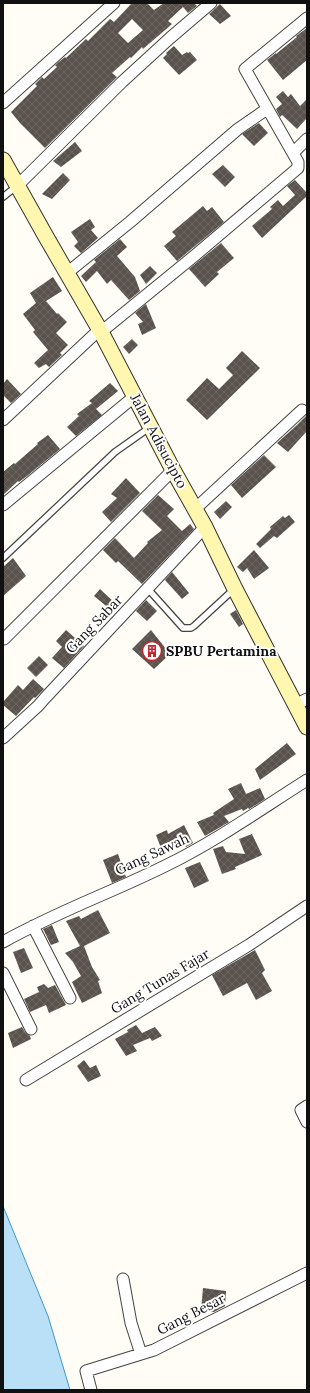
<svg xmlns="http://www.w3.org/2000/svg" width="310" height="1393" font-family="Lora,serif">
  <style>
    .water { fill: #b9e0f7; stroke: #3f96cf }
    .building { fill: url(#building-cross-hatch); fill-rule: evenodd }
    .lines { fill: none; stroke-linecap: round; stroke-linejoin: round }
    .service-casing { stroke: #444; stroke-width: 8 }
    .minor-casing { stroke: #444; stroke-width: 13 }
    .secondary-casing { stroke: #333; stroke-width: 17 }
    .service { stroke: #fff; stroke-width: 5.5 }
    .minor { stroke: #fff; stroke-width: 11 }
    .secondary { stroke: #fff6b0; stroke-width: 15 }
    .labels { text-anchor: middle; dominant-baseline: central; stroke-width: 4; stroke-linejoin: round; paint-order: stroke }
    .street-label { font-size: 14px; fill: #111; stroke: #fff }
    .poi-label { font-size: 14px; font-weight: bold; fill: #111; stroke: #fff; text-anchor: start }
  </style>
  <defs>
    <pattern id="building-cross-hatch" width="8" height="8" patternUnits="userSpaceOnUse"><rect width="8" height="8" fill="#5a524d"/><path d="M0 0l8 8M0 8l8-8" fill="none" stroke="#6d6662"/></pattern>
  </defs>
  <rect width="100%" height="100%" fill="#fffdf5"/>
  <path class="water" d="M3,1206L48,1316L70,1390H3Z"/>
  <path class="building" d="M132,3H147L154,10L164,3H194L197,6L188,13L183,7L168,21L172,24L143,49L142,47L131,58L130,57L112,73L117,77L45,148L20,123L11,112L37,86L35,84L42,77L44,79L57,67L55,65L65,57L66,58L86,39L88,41L110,19L114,22ZM132,19L143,30L128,43L118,33Z
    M220,4L231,16L220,24L209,14Z
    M307,28V60L283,80L267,60L276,53V54L297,37L296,36Z
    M174,46L182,55L187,52L188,53L190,52L197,60L179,75L163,58L167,54L166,53Z
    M283,91L288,97L291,94L300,106L307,99V118L297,129L282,115L280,117L276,109L282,104L276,97Z
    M259,123L268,133L254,146L242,134Z
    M75,142L82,151L61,167L53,161Z
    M223,165L235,177L225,187L212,174Z
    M63,173L70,180L52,199L42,194Z
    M295,180L307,193V196L262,238L252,226L272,209L270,207L278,200L283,206L295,195L287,186Z
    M203,206L207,211L212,207L224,222L177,261L164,246L176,236L172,232Z
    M90,219L95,227L91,230L98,238L81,253L74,246L78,242L71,232Z
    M120,239L127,247L117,256L135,277L140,291L129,300L111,280L107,284L97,271L86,282L81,276L96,262L94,260Z
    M221,243L234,258L217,272L219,274L205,287L189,269Z
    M150,266L157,273L146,284L140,275Z
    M53,277L62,291L46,301L57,314L58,313L67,322L56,333L68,345L60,353L62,355L49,367L46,364L39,368L34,363L48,350L33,332L35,330L23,314L36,303L30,293Z
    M146,304L156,328L142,335L138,324L143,322L135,313Z
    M132,339L138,345L129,354L123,347Z
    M242,351L260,368L207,420L186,400L207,378L219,389L233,375L226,368Z
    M7,379L21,394L11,403L3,395V384Z
    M110,383L118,391L96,409L102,415L76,436L67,427L79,416L77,414L92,403L89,401Z
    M307,415V431L288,452L277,443L297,425Z
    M48,435L60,449L27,476L19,482L18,481L3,495V472L14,463L15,464L38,444L37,443Z
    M264,455L276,467L242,498L231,485Z
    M126,478L140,493L111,522L102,512L117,498L111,494Z
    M158,495L174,509L167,516L182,531L190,524L194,529L142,584L118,561L116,563L103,550L115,538L134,558L148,543L147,542L162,530L142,511Z
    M226,501L232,507L220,519L214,512Z
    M289,515L295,522L277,538L274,536L260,548L256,544L271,529L270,527L283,516L285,518Z
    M254,550L269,568L254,579L247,568L243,572L237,567Z
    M13,558L26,576L3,596V567Z
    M172,572L189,593L182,599L165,580Z
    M100,589L116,604L111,610L94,596Z
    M146,600L157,611L147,621L136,611Z
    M236,610L243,624L239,627L230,614Z
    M66,630L84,646L64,668L52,658L62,647L56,641Z
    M151,630L170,654L154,669L132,649Z
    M39,656L48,665L36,677L27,668Z
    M33,679L44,689L35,698L34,697L16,716L3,705V702L18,685L23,690Z
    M287,743L296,754L260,780L255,769Z
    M241,783L246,794L260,788L265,799L249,809L248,808L243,811L242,809L224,816L229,822L205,836L197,822L214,815L213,813L234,799L228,789Z
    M184,825L193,843L186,847L181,839L161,848L156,835L167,830L168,834Z
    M252,834L262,855L235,867L236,869L222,874L213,849L223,846L226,852L245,854L239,839Z
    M118,854L126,877L112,883L103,860Z
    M200,862L209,881L194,888L185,868Z
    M98,910L110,933L84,946L92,967L100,980L98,981L102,993L82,1003L72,982L81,976L73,962L65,953L80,946L66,921L79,916L81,919Z
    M52,925L59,942L51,945L43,929Z
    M24,948L33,968L21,973L13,952Z
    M255,950L265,970L262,973L272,991L256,1000L247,983L223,996L212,975Z
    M44,984L48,988L55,985L66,1005L49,1013L46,1005L30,1012L24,999L39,992L37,987Z
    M136,1025L142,1033L155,1027L162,1036L152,1041L150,1038L133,1045L137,1051L126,1056L115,1039L128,1032L127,1030Z
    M22,1027L25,1032L30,1036L31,1039L13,1048L8,1033Z
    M84,1060L90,1068L96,1065L101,1076L88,1082L77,1066Z
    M203,1288L226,1291L225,1306L214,1312L201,1311Z"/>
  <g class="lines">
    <defs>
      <path id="service" d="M3,197L17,186
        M3,558L115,452L149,428
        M148,589L183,628H191L194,626L233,590"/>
      <path id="minor" d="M3,103L114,3
        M293,153L307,139
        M17,186L122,82L170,38L211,3
        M67,273L130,222L238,129L267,109
        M101,332L193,257L298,168V162L245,69L307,18
        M3,420L99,330
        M3,505L135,396
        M195,509L302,410
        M4,639L173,470
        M297,704L307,699
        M3,738L38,706L45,698L205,527
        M33,926L70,998
        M3,942C56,912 113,892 167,865C216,841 261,809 307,780
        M3,973L31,1029
        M26,1080L249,945L307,906
        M307,1106L301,1110L307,1122
        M123,1279L131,1323L141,1354
        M91,1390L86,1371L154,1350L307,1273"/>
      <path id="secondary" d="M3,160L45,235L101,332L173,470L205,527L235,589L307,727"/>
    </defs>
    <use href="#service" class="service-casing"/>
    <use href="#minor" class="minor-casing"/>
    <use href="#secondary" class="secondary-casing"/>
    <use href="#service" class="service"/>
    <use href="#minor" class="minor"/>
    <use href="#secondary" class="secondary"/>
  </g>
  <defs>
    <symbol id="building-ring" viewBox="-11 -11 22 22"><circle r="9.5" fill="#fff" stroke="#c4262e" stroke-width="1.5"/><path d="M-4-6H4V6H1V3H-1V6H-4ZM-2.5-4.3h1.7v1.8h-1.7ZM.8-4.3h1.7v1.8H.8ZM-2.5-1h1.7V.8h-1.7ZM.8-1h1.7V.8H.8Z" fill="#c4262e"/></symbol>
  </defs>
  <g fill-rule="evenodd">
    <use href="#building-ring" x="141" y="640" width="22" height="22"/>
  </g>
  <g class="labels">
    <g class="street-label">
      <text transform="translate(159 441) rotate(62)">Jalan Adisucipto</text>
      <text transform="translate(94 624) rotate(-46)">Gang Sabar</text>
      <text transform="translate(152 854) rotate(-25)">Gang Sawah</text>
      <text transform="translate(160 981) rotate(-31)">Gang Tunas Fajar</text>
      <text transform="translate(191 1314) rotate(-27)">Gang Besar</text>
    </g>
    <g class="poi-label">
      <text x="166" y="651">SPBU Pertamina</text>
    </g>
  </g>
  <rect width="310" height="1393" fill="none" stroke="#111111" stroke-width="8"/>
</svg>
